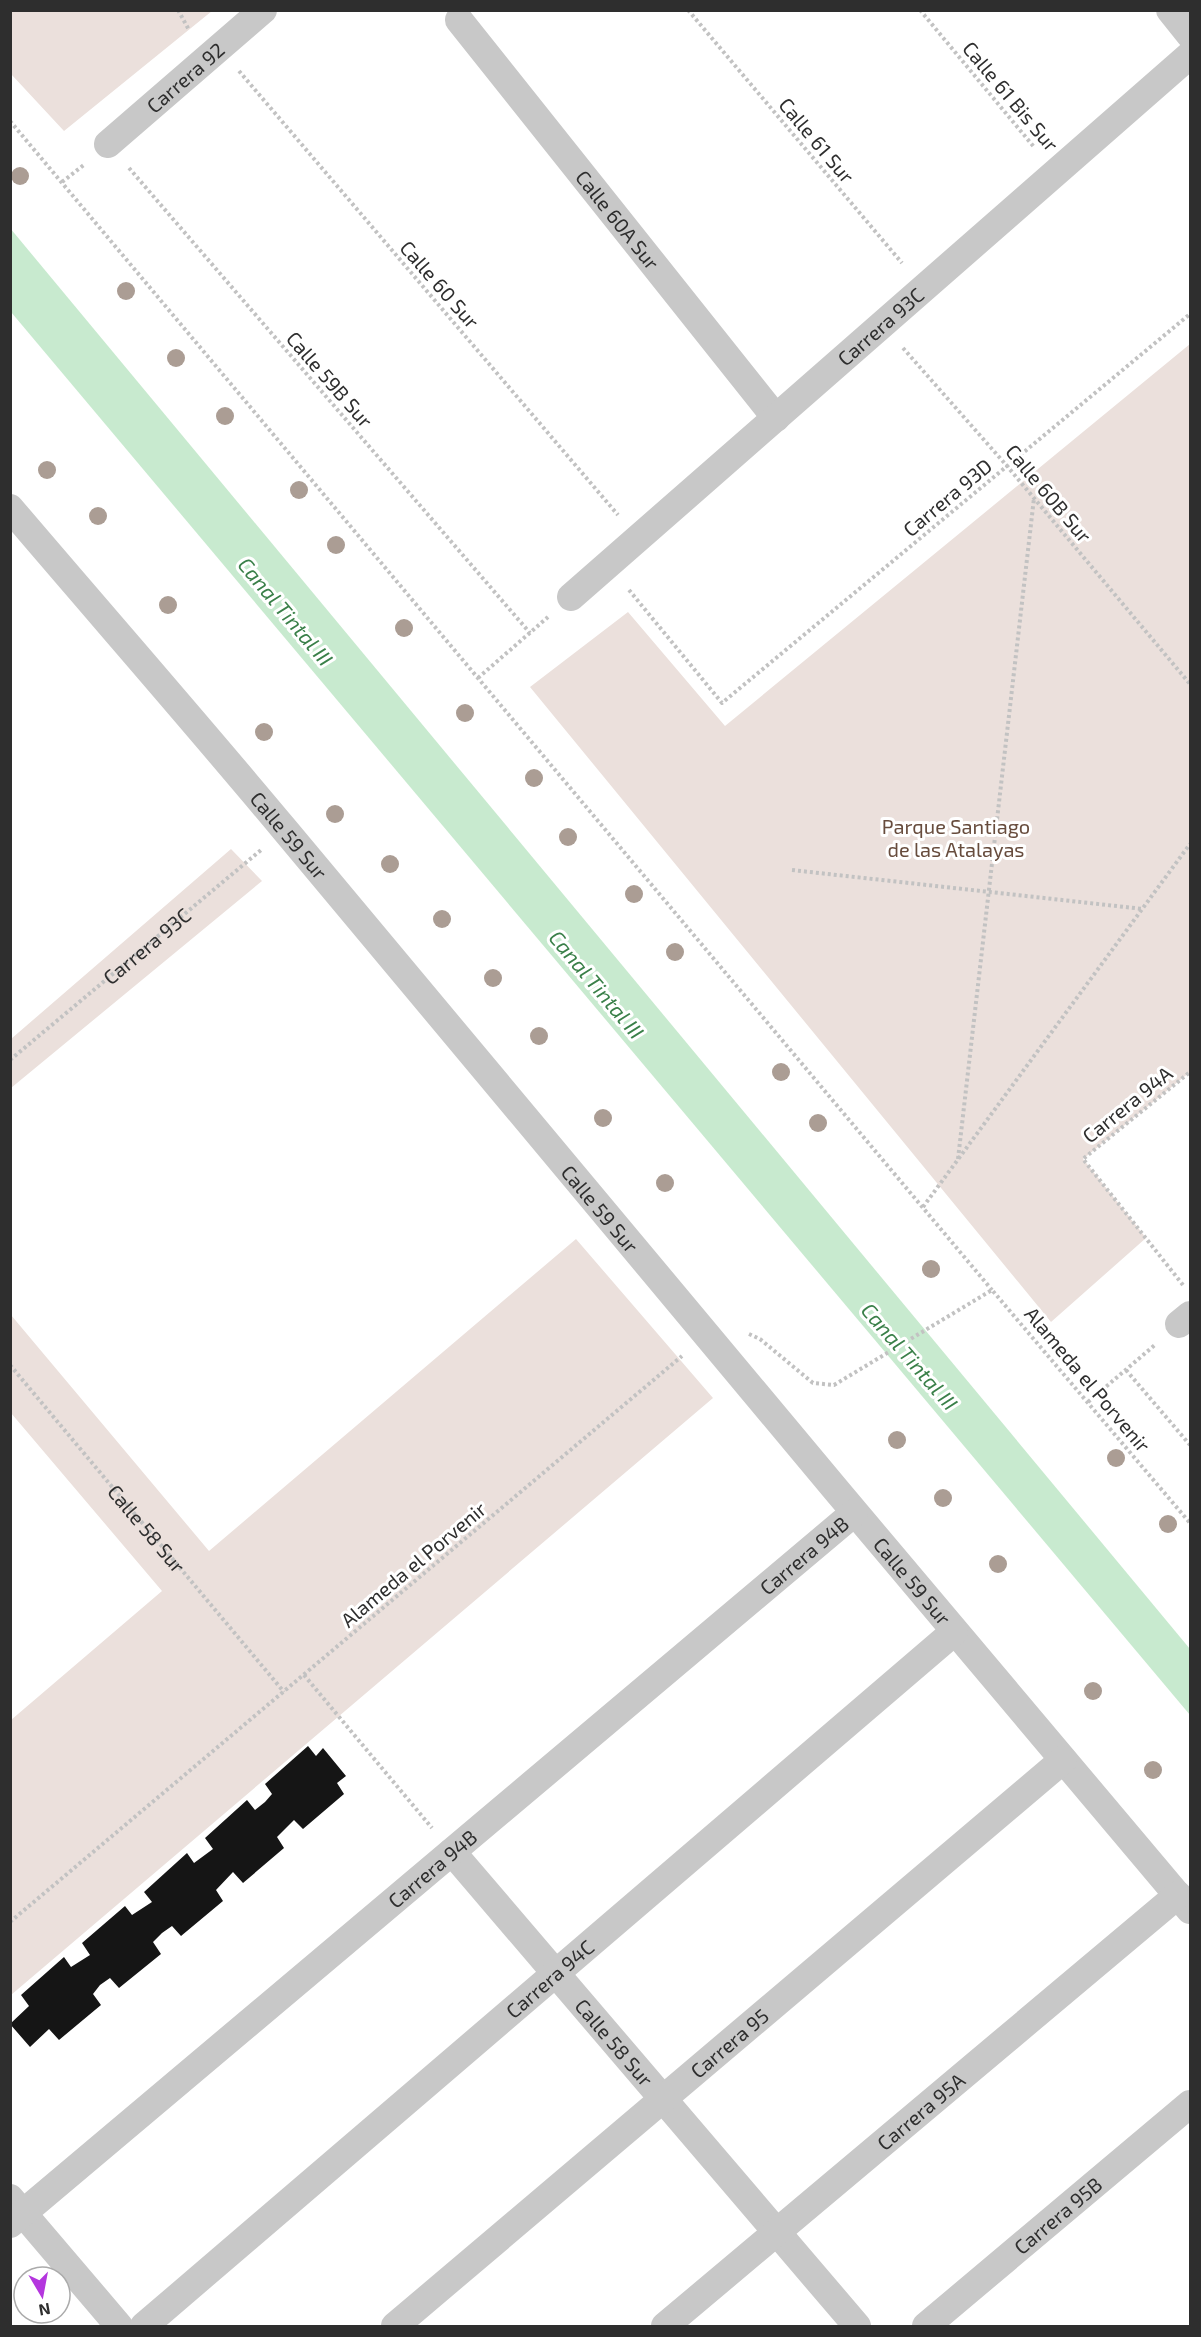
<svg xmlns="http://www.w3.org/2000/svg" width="1201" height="2337" font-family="'Exo 2',sans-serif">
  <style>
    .green { fill: #ebe0dc }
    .water { fill: #c8eacf }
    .building { fill: #151515 }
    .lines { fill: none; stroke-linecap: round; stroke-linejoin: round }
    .path { stroke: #c2c2c2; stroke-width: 4; stroke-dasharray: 3 3; stroke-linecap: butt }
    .minor { stroke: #c8c8c8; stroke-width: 28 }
    .tree { fill: #ab9d94 }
    .labels { text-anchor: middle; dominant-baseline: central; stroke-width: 6; stroke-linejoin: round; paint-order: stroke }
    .street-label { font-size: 20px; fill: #2e2e2e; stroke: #fff }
    .park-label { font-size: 20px; fill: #674c3d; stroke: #fff }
    .water-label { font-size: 21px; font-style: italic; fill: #3a8049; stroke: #fff }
  </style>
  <rect width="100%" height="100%" fill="#fff"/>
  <path class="green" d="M11,10H212V11L64,131L11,74Z
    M1190,344V1072L1083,1159L1146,1238L1051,1322L530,687L628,612L725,726Z
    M231,849L262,881L11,1088V1039Z
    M576,1239L713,1398L11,1995V1720L162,1591L11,1413V1315L209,1551Z"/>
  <path class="water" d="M10,228L1190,1649V1715L11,312Z"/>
  <path class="building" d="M308,1746L316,1756L323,1748L346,1776L337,1783L344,1794L303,1829L294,1820L277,1837L284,1848L243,1883L233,1872L216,1890L223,1901L181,1936L172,1926L162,1933L153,1942L161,1954L119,1988L110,1978L100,1985L93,1994L101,2005L59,2040L49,2029L30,2047L10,2024L29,2006L21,1995L64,1957L71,1967L90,1955L82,1943L125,1906L132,1915L152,1902L144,1892L187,1853L194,1863L213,1849L205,1838L247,1800L255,1810L265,1802L272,1794L265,1784Z"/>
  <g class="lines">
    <g class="path">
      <path d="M178,10L189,30"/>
      <path d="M688,10L902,263"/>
      <path d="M920,10L1034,147"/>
      <path d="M239,71L618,515"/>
      <path d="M10,121L992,1290"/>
      <path d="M129,168L530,633"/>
      <path d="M62,182L85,164"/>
      <path d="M903,348L1007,466L1190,684"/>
      <path d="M629,590L722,703L1190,314"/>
      <path d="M478,678L548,617"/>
      <path d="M792,870L1143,909"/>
      <path id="s1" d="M10,1060L261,850"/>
      <path d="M958,1159L1034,498"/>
      <path d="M923,1207L1190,844"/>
      <path d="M1183,1285L1083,1159L1190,1072"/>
      <path d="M749,1334L760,1339L813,1383L834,1385L992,1290L1190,1523"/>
      <path id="s2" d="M10,1365L284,1692"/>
      <path d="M1126,1370L1190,1445"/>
      <path d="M1088,1402L1156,1344"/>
      <path d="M304,1675L432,1828"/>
      <path d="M10,1922L682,1356"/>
    </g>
    <g class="minor">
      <path d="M1170,10L1190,35"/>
      <path id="s3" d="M459,20L776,418"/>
      <path id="s4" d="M108,144L263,10"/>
      <path id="s5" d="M10,508C102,616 195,722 285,830C585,1192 887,1551 1190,1910"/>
      <path id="s6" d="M571,597L1190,55"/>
      <path d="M1179,1324L1190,1315"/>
      <path id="s7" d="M452,1852L857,2326"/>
      <path d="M10,2198L119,2326"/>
      <path id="s8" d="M10,2224L854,1513"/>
      <path id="s9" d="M144,2326L954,1632"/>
      <path id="s10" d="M395,2326L1063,1760"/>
      <path id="s11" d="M665,2326L1178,1895"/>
      <path id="s12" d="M926,2326L1190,2104"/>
    </g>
  </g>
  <g class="tree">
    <circle cx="20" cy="176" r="9"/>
    <circle cx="126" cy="291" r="9"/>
    <circle cx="176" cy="358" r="9"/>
    <circle cx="225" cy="416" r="9"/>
    <circle cx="47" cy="470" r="9"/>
    <circle cx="299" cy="490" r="9"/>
    <circle cx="98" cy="516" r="9"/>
    <circle cx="336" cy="545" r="9"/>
    <circle cx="168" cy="605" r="9"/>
    <circle cx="404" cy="628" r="9"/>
    <circle cx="465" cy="713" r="9"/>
    <circle cx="264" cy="732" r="9"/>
    <circle cx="534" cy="778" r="9"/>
    <circle cx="335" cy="814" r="9"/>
    <circle cx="568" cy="837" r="9"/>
    <circle cx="390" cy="864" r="9"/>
    <circle cx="634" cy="894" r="9"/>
    <circle cx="442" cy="919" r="9"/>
    <circle cx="675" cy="952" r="9"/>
    <circle cx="493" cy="978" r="9"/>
    <circle cx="539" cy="1036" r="9"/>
    <circle cx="781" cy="1072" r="9"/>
    <circle cx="603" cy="1118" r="9"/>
    <circle cx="818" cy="1123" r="9"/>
    <circle cx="665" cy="1183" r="9"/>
    <circle cx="931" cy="1269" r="9"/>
    <circle cx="897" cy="1440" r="9"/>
    <circle cx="1116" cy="1458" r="9"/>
    <circle cx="943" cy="1498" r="9"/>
    <circle cx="1168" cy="1524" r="9"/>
    <circle cx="998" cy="1564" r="9"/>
    <circle cx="1093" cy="1691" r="9"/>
    <circle cx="1153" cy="1770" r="9"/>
  </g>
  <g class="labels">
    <g class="street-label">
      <text stroke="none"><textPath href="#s4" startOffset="102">Carrera 92</textPath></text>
      <text transform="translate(1011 96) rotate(50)">Calle 61 Bis Sur</text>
      <text transform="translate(817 140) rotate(50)">Calle 61 Sur</text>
      <text stroke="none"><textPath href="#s3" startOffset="255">Calle 60A Sur</textPath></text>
      <text transform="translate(440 284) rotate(49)">Calle 60 Sur</text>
      <text stroke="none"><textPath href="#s6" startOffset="411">Carrera 93C</textPath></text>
      <text transform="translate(330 379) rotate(49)">Calle 59B Sur</text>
      <text transform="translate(1049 493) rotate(50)">Calle 60B Sur</text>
      <text transform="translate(947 497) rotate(-40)">Carrera 93D</text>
      <text stroke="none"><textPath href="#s5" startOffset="430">Calle 59 Sur</textPath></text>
      <text stroke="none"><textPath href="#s1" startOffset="178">Carrera 93C</textPath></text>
      <text transform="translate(1127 1104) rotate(-39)">Carrera 94A</text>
      <text stroke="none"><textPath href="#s5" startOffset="916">Calle 59 Sur</textPath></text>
      <text transform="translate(1088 1379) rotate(50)">Alameda el Porvenir</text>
      <text stroke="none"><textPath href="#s2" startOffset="213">Calle 58 Sur</textPath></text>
      <text stroke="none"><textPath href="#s8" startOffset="1038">Carrera 94B</textPath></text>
      <text transform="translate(413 1564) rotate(-40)">Alameda el Porvenir</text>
      <text stroke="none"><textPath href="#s5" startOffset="1402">Calle 59 Sur</textPath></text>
      <text stroke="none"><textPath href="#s8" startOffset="552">Carrera 94B</textPath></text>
      <text stroke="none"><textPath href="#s9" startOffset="534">Carrera 94C</textPath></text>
      <text stroke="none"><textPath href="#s7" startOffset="250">Calle 58 Sur</textPath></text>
      <text stroke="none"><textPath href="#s10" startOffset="438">Carrera 95</textPath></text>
      <text stroke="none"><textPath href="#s11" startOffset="334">Carrera 95A</textPath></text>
      <text stroke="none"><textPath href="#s12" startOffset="172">Carrera 95B</textPath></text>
    </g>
    <g class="park-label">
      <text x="956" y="826">Parque Santiago<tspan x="956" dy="23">de las Atalayas</tspan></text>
    </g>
    <g class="water-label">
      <text transform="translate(286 611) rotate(50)">Canal Tintal III</text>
      <text transform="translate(597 984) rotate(50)">Canal Tintal III</text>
      <text transform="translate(910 1356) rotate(49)">Canal Tintal III</text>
    </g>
  </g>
  <rect width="1201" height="2337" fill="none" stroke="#2e2e2e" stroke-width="24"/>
  <g transform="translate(42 2295) rotate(170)"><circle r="28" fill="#ffffff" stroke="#ababab" stroke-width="1.5"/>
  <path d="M0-4.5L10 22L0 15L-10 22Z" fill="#b436de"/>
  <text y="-9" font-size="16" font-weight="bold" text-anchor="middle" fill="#2e2e2e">N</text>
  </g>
</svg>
